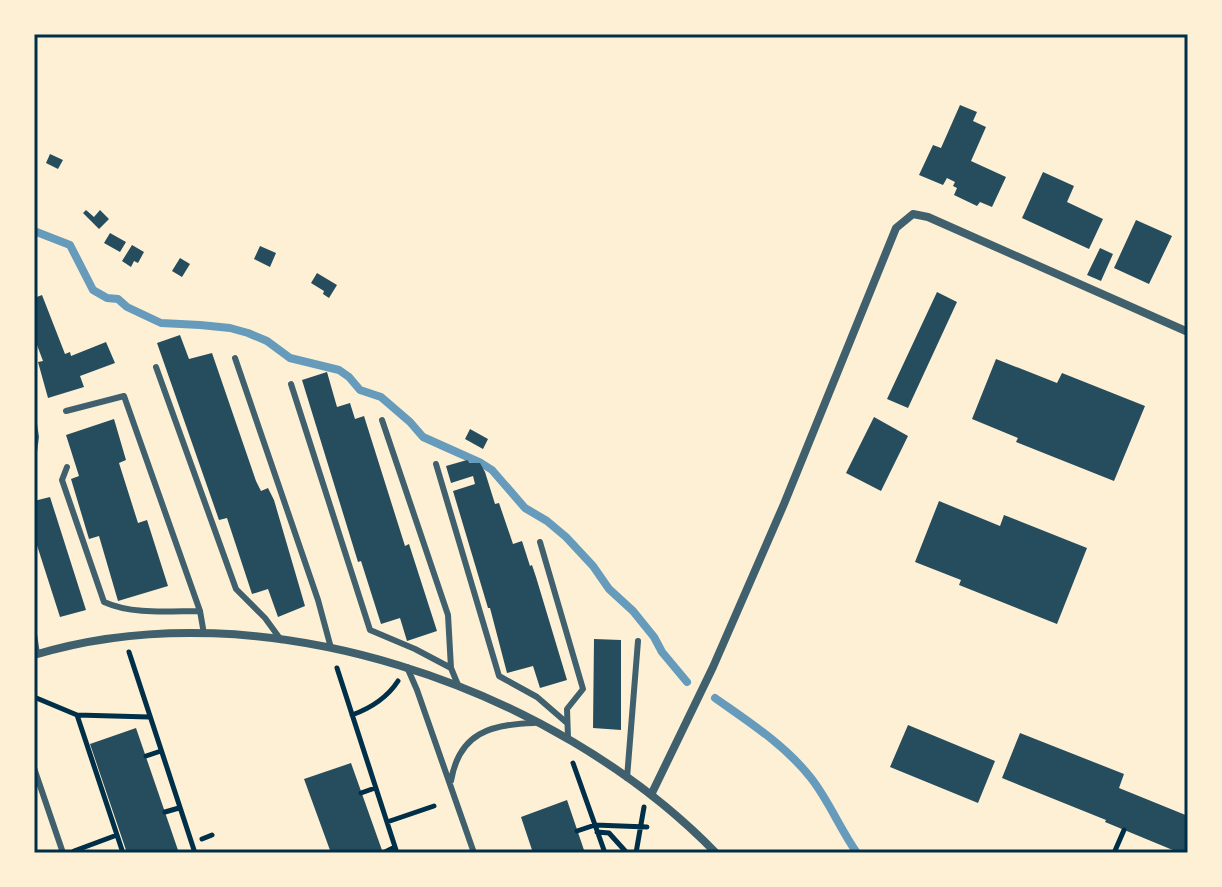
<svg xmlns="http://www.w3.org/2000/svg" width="1222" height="887" font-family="Arial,sans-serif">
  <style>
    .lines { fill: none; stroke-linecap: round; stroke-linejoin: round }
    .stream { stroke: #669bbc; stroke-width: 8 }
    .building { fill: #264d5e }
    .path { stroke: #003049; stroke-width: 5 }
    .service { stroke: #3f606c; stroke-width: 6 }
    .minor { stroke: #3f606c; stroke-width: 8 }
    .neatline { fill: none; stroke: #003049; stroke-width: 3 }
  </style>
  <rect width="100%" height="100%" fill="#fdf0d5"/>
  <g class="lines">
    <path class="stream" d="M34,231L70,245L93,290L107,298L118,299L127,307L161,323L200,325L230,328L248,333L267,341L290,358L339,370L349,377L360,390L381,397L410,422L423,437L481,463L492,470L525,508L547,521L566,537L593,566L609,589L633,611L654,637L662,652L687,682
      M715,698C749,722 785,745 811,778C829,801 840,829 857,853"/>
  </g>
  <path class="building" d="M960,105L977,112L973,121L986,127L971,161L1006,177L992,207L980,202L977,206L954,195L957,188L953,186L955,182L947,178L943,185L919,175L933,145L941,148Z
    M50,154L63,160L58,169L46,163Z
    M1043,172L1074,186L1067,202L1103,219L1089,249L1022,218Z
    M86,210L94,217L100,210L109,219L99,229L83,213Z
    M1136,220L1172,236L1149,284L1114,268Z
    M110,233L126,242L120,252L104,243Z
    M132,245L144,252L138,263L134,261L131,267L122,261Z
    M260,246L276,253L270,267L254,259Z
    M1100,248L1113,254L1101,281L1087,275Z
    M180,258L190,264L182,277L172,271Z
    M317,273L337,285L329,298L323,294L324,291L311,283Z
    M937,292L957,302L908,408L887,399Z
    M42,295L65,354L70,352L71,356L106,342L115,363L80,376L84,387L48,398L38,362L43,361L34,337V298Z
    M180,335L189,359L212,353L256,481L261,491L268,488L274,500L305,606L278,617L268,589L252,594L227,518L219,520L157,343Z
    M996,359L1057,383L1062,373L1145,406L1114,481L1016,442L1018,438L972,419Z
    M327,372L337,407L350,403L355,419L364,416L405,546L409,544L437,631L407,641L400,618L381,624L361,561L358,562L302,380Z
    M874,417L908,436L881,491L846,473Z
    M114,419L126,460L119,463L138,523L147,520L168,586L118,601L99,536L89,539L71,479L79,476L66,435Z
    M470,429L488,439L483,449L465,439Z
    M467,460L470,463H480L485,472L495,504L499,503L513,544L522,541L530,566L532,565L536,577L567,680L540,688L533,666L507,673L490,608H488L453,491L475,484L473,476L451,483L446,466Z
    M50,497L86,610L60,617L34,536V501Z
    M939,501L1000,526L1004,515L1087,548L1057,624L959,585L961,580L915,562Z
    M594,639L621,640V730L593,728Z
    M908,725L995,761L978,803L890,767Z
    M136,728L179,853H127L90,744Z
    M1020,733L1124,774L1119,788L1188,816V853H1180L1105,822L1106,820L1002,778Z
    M351,763L383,853H331L304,779Z
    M567,800L585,853H533L521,817Z"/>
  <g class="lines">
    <path class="path" d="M129,652L195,853
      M337,668L397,853
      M34,697L77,715L149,717
      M77,715L123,853
      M352,715C371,708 387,698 398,681
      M146,756L161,751
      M573,763L605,853
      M361,793L375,788
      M165,812L179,808
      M387,822L434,806
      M577,831L595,825L647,827
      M597,832L609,833L627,853
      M202,839L212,835
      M74,851L117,835
      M383,853L395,847
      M636,853L644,807
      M1114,853L1124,830"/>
    <path class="service" d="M235,358L318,600L331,648
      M156,367L236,589L265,618L281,640
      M291,384L370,630L415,649L451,668
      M66,411L124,396L200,611L204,634
      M382,420L448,615L451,668L458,685
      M34,424L36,437L34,452
      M436,464L499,676L537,697L567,723
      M67,467L62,480L104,602C133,615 169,611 200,611
      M540,542L583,689L567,709L568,738
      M34,634L37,654
      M407,667L417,690L474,853
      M34,768L63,853
      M627,778L638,641
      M451,781C459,733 491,724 534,723"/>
    <path class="minor" d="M34,655C261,586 554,686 716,853
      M651,795L713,667L784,504L896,228L913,214L928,217L1188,332"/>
  </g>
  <rect width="1222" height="887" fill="none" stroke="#fdf0d5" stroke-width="72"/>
  <rect x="36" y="36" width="1150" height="815" class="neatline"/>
</svg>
